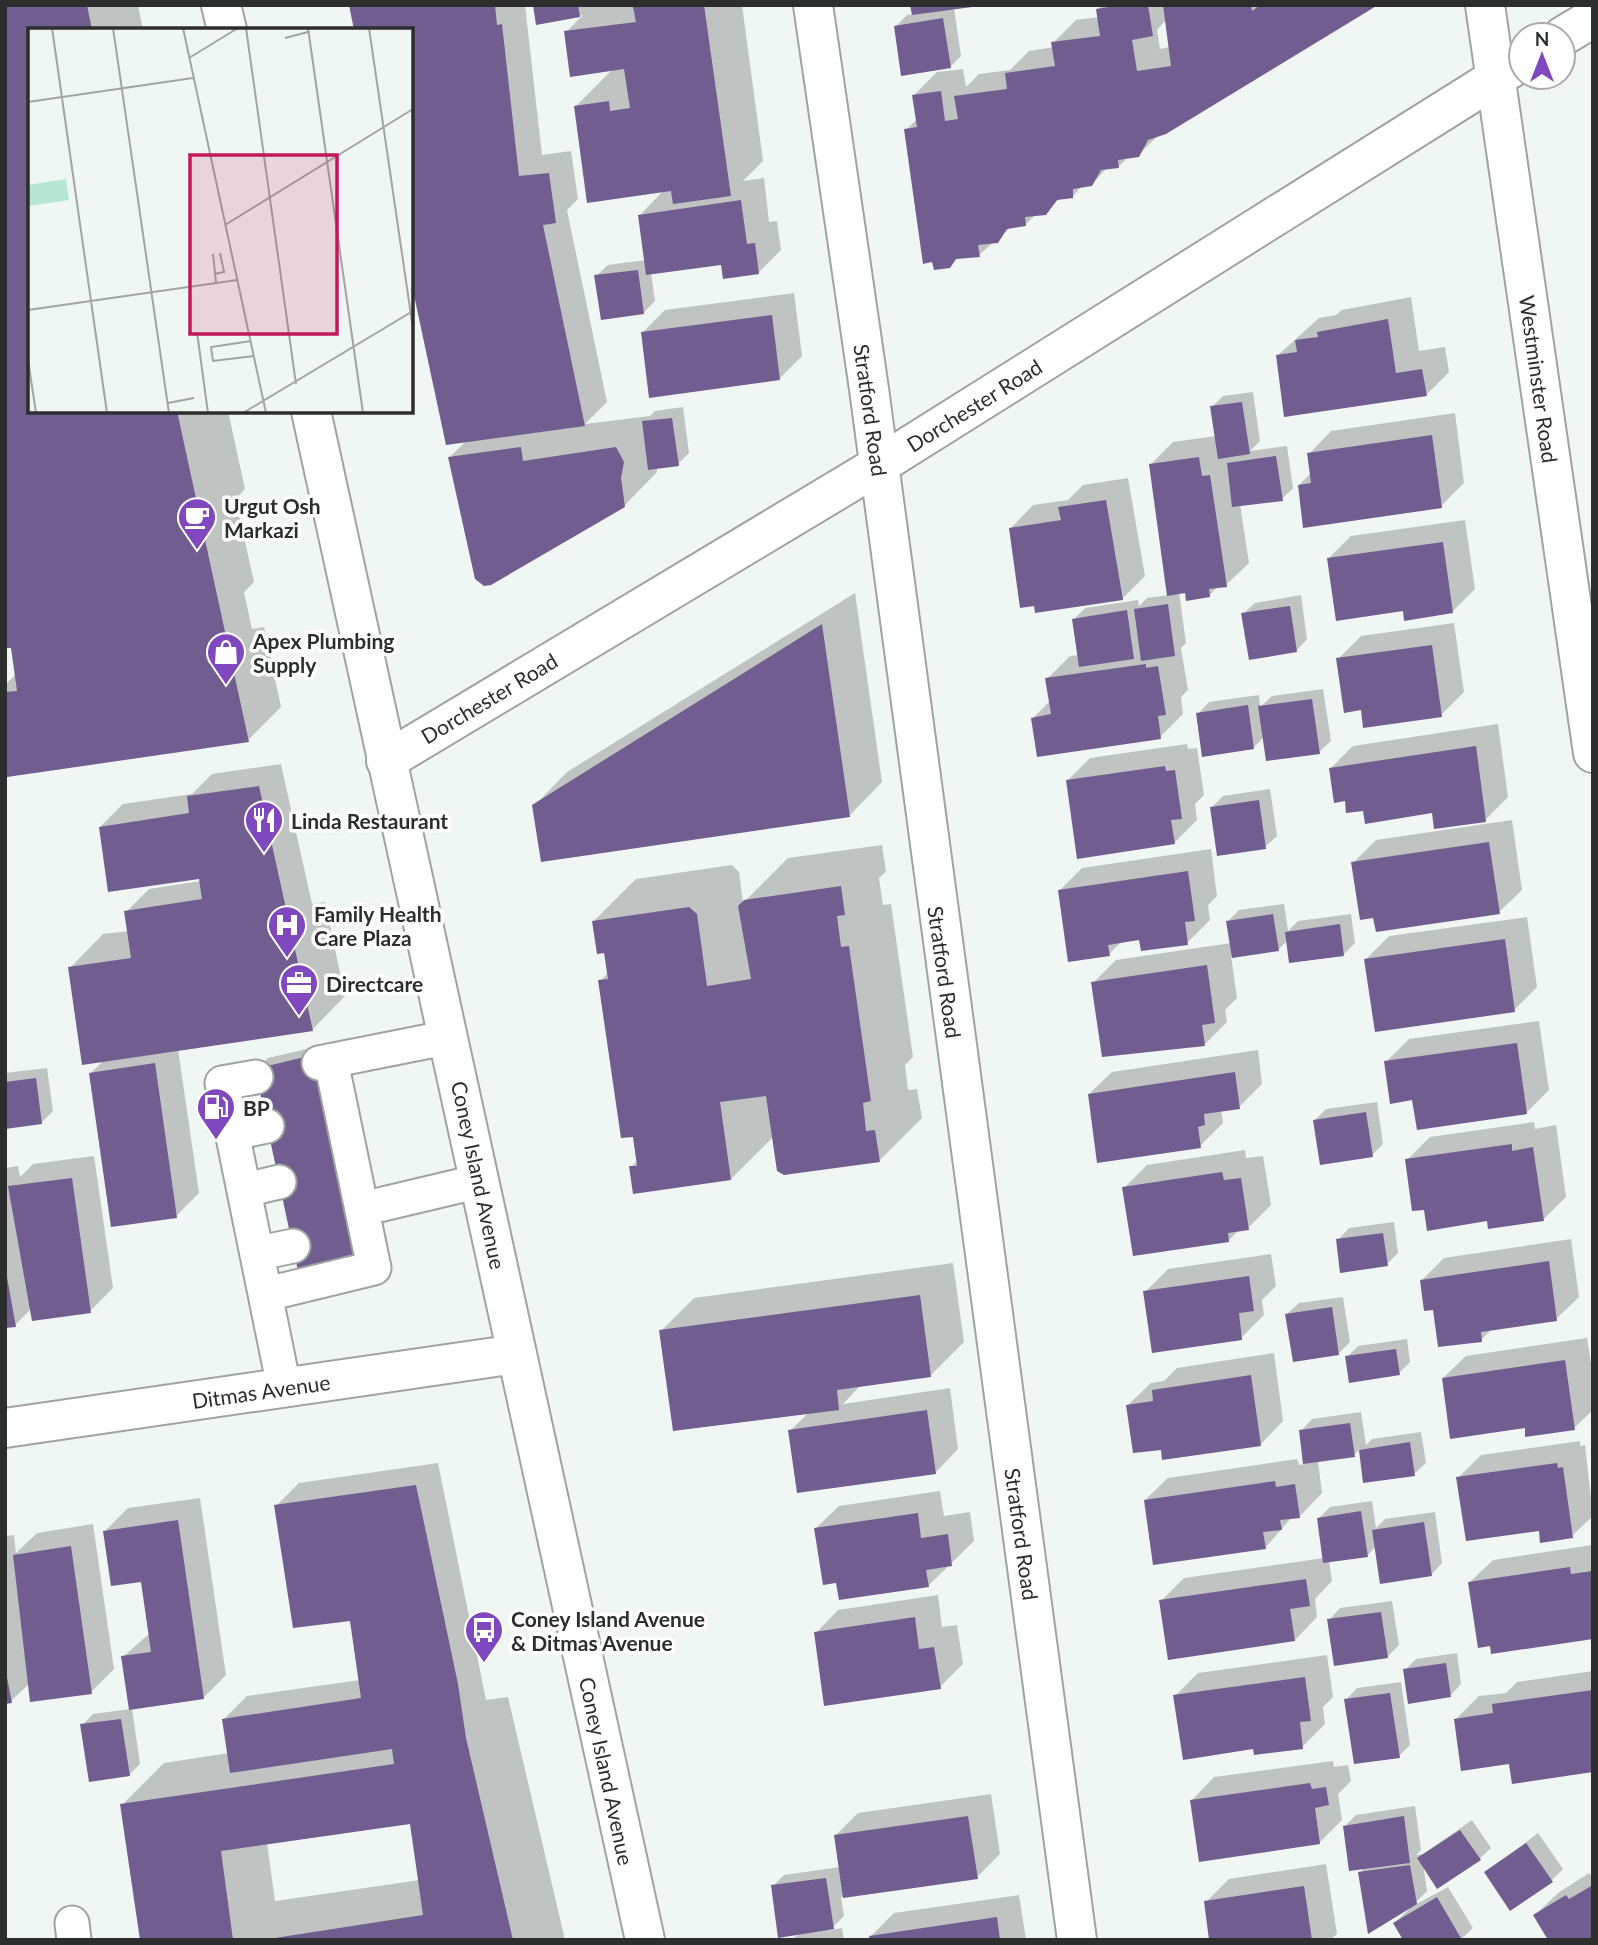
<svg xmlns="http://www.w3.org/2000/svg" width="1598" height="1945" font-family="Lato,sans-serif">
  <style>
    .shadow { fill: #0003; fill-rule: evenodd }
    .building { fill: #715d8f }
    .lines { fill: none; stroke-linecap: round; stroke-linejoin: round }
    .lane-casing { stroke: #9ea4a2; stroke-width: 37 }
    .street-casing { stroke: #9ea4a2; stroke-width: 42 }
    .secondary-casing { stroke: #9ea4a2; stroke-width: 42 }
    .lane { stroke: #fff; stroke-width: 33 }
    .street { stroke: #fff; stroke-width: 38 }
    .secondary { stroke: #fff; stroke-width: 38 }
    .labels { text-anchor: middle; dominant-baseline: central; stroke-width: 7; stroke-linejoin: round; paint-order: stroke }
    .street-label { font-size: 21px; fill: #2c2e2d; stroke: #fff }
    .poi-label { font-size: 21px; font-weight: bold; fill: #2c2e2d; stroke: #fff; text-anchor: start }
    .inset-road { fill: none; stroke: #a1a6a4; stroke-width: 2 }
    .view { fill: #c2185b; fill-opacity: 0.15; stroke: #c2185b; stroke-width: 3.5 }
    .inset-edge { fill: none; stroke: #2c2e2d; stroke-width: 3.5 }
  </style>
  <rect width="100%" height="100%" fill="#eff6f3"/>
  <path class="shadow" d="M5,5H138L143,30H30V411H228L245,489L234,501H236L254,582L244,592L252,629L264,627L281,707L248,740L8,775L5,685L16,674L12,648Z
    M351,5H525L542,155L571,151L578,199L567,210L607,402L585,424L650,416L655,411L683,407L689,453L678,464L657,467V472L624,506L450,457L467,440L411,30Z
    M535,5H742L763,161L743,181L764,178L769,222L777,221L781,250L758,273L722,263L651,273L655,301L643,313L596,276L608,265L646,260L640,215L664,190L576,106L613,69L566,32L583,15L538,23Z
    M1102,5H1374L1160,134L1138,155L1128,157L1119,166L1108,167L1092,184L1083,185L1073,196L1060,198L1045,213L1036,214L1026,224L1012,226L979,255L958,257L949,266L906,130L918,118L914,95L937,72L963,69L966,87L979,74L1010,70L1029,51L1054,47L1053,43L1076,20L1099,17L1098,9ZM1166,20L1170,47L1160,49L1157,30Z
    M954,8L961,56L950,67L896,26L907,15Z
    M794,293L802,356L779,379L642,333L665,310Z
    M1411,297L1419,351L1445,347L1449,372L1426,395L1277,356L1319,318L1336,315L1342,310Z
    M1253,392L1260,441L1250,451L1287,446L1293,488L1282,499L1240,504L1249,563L1226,585L1218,586L1209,596L1179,592L1186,643L1181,648L1188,690L1181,697L1183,714L1160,737L1033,718L1050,701L1047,679L1070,656L1079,655L1074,619L1085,608L1138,600L1139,606L1147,598L1169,595L1150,465L1173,442L1216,436L1212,407L1223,396Z
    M1455,413L1464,483L1441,506L1299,485L1311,473L1309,454L1331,431Z
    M1128,478L1145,576L1122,599L1011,528L1033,505L1068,500L1083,485Z
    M1465,520L1475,589L1452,612L1404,609L1328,559L1351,536Z
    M855,593L882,782L849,816L534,806L567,772Z
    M1301,595L1307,639L1296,651L1243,614L1255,603Z
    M1454,623L1464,692L1441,715L1362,708L1338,659L1361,636Z
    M1323,689L1331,741L1319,752L1265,736L1253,748L1198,714L1209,702L1259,695L1260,707L1272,696Z
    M1498,724L1508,797L1485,820L1434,811L1364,809L1331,768L1353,746Z
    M1187,744L1188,749L1197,748L1204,795L1195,804L1197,820L1174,843L1067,781L1090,758Z
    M281,764L312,904L325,902L345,996L312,1030L178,1049L199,1193L176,1216L90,1074L104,1060L70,968L103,934L129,931L126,912L149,889L201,881V877L100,827L123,804L192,794L212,774Z
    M1270,789L1277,836L1265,847L1211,808L1223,796Z
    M1512,820L1522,890L1499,912L1375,916L1353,863L1376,840Z
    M882,845L886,871L879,878L883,905L891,904L913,1057L905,1065L908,1090L917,1089L922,1118L880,1160L774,1136L731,1179L631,1167L638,1160L600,981L609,972L606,951L594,921L636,879L732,865L739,872L743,903L788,858Z
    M1211,849L1217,896L1208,905L1210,920L1187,943L1140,938L1122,941L1109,954L1060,890L1082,868Z
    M1284,904L1288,931L1298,921L1351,914L1355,943L1344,954L1288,940L1278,950L1231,956L1237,998L1225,1010L1227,1022L1204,1045L1093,983L1116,960L1231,943L1228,921L1239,910Z
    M1527,917L1537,987L1514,1010L1366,959L1389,936Z
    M1539,1021L1549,1090L1526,1113L1386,1062L1409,1039Z
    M328,1044L368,1245L257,1069L268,1058Z
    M1258,1050L1262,1084L1239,1107L1221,1110L1223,1123L1200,1146L1089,1094L1112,1072Z
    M47,1068L53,1111L42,1122L5,1127V1073Z
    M1377,1102L1383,1144L1372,1155L1315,1120L1326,1109Z
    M1534,1122L1535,1129L1556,1125L1566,1197L1543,1220L1488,1219L1425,1208L1407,1160L1430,1137Z
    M1245,1150L1246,1158L1263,1156L1271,1205L1248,1228L1240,1229L1229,1240L1124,1188L1147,1165Z
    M94,1156L113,1288L90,1311L32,1308L15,1325L5,1326V1168L18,1166L20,1177L33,1164Z
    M1394,1222L1398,1253L1387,1264L1338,1240L1349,1228Z
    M1571,1239L1579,1297L1556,1319L1492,1329L1481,1340L1435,1308L1421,1281L1444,1258Z
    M1271,1254L1276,1286L1262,1300L1264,1315L1241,1338L1145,1292L1168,1269Z
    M953,1263L964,1342L931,1375L861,1385L843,1404L950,1388L958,1449L936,1472L790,1431L809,1412L661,1331L694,1298Z
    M1343,1297L1350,1342L1339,1353L1287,1314L1299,1303Z
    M1587,1338L1593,1376V1410L1574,1428L1526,1426L1443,1378L1466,1356Z
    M1407,1339L1410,1362L1399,1373L1347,1357L1358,1346Z
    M1274,1353L1283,1421L1261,1444L1162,1448L1128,1405L1151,1383L1164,1381L1177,1368Z
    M1361,1412L1366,1445L1372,1439L1421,1432L1426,1463L1414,1474L1364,1481L1360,1449L1354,1455L1318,1461L1322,1493L1300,1516L1292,1517L1265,1548L1145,1500L1168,1478L1297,1459L1299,1465L1305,1464L1301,1431L1312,1419Z
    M1580,1441V1446L1585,1445L1593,1516L1572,1536L1540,1529L1458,1478L1481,1455Z
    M438,1463L486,1700L508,1697L565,1940H142L122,1805L164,1763L229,1753L224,1719L247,1696L360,1680L351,1619L276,1506L299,1483ZM411,1822L420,1880L275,1901L267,1843Z
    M940,1491L944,1516L970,1512L974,1541L928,1586L838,1581L816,1528L839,1506Z
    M200,1498L226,1675L203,1698L132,1708L140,1764L129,1775L82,1725L93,1714L131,1709L123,1657L150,1633L143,1580L105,1531L128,1508Z
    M1372,1501L1376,1528L1385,1519L1435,1512L1442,1563L1431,1575L1376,1546L1368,1555L1329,1561L1332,1581L1315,1599L1317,1617L1295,1640L1161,1601L1184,1578L1324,1558L1319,1518L1330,1507Z
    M93,1524L114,1669L91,1692L30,1683L11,1701L5,1702V1536L14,1535L16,1553L37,1533Z
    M1592,1545L1593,1637L1470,1582L1493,1560Z
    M938,1595L942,1627L957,1625L963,1664L940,1687L816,1633L838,1610Z
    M1392,1601L1399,1645L1387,1657L1329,1620L1340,1608Z
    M1457,1653L1461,1684L1450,1696L1405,1670L1416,1659Z
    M1327,1655L1333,1697L1323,1707L1325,1724L1302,1747H1254L1175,1696L1198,1673Z
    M1593,1671V1771L1510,1762L1456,1719L1479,1696L1506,1693L1517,1682Z
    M1401,1682L1410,1745L1399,1756L1346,1700L1357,1688Z
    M1333,1761L1334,1767L1348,1765L1351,1781L1338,1794L1342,1820L1319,1843L1192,1800L1214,1777Z
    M991,1794L1000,1854L977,1877L841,1897L844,1916L830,1930L842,1928L844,1940H792L799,1933L773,1886L784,1875L840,1867L835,1836L858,1813Z
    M1415,1806L1421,1850L1416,1855L1423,1854L1472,1820L1491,1848L1479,1859L1423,1864L1427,1891L1411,1907L1448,1887L1473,1928L1460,1940L1395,1923L1410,1908L1360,1873L1365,1867L1345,1826L1356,1815Z
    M1538,1833L1563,1869L1552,1880L1486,1873Z
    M1326,1864L1337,1934L1330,1940H1211L1206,1902L1229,1879Z
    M1589,1873L1593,1877V1940L1535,1915L1558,1893Z
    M1019,1895L1026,1940H871V1936L894,1913Z"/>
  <path class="building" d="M5,5H87L92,30H30V411H177L249,742L7,777L5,692L17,691L11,648H5Z
    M349,5H495L497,25L502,24L519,176L549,173L556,223L543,225L585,426L446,445L411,281V30H354Z
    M533,5H578L580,17L536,25Z
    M646,5H704L731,196L673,204L671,191L587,203L574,106L609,101L610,111L630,108L624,69L570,77L564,31L636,22L633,7Z
    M910,5H972V7L912,15Z
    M1121,5H1148L1153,36L1132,40L1137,71L1171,66L1163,5H1251L1252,11L1260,5H1378L1166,134L1148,140L1139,157L1118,160L1119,168L1101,170L1092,186L1073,189V198L1057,200L1046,215L1025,217L1026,226L1007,229L998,243L978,245L980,257L956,259L950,268L934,270L932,262L923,264L904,129L917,127L912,95L941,91L945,121L958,119L954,96L1007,89L1005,73L1055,66L1051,42L1100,36L1096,9Z
    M943,18L951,68L901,76L894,26Z
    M741,200L747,244L755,243L759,274L723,279L721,265L646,275L638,215Z
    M638,270L644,314L601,320L594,275Z
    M772,315L780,380L649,398L641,332Z
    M1388,319L1396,373L1422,369L1427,396L1284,417L1276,355L1297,352L1295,340L1318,337L1317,332Z
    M1242,402L1250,454L1218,459L1210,406Z
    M672,418L679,466L648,470L642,421Z
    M1432,435L1442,508L1303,528L1298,485L1311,483L1307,453Z
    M521,447L523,461L616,447L624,462L621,478L625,507L491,585L484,586L475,579L448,457Z
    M1276,456L1283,501L1232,507L1227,463Z
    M1199,457L1202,476L1210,475L1227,587L1209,589L1210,597L1186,601L1185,593L1167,596L1149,464Z
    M1106,500L1123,600L1035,613L1034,606L1020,608L1009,528L1061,520L1058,507Z
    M1443,542L1453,613L1404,621L1403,611L1336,621L1327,558Z
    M1168,604L1175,656L1141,661L1134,609Z
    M1290,606L1297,652L1249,660L1241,613Z
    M1127,610L1134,659L1079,667L1072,619Z
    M822,624L850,817L541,862L532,805Z
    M1432,645L1442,717L1363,728L1361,710L1344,713L1336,658Z
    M1146,664V668L1158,666L1166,715L1158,716L1161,739L1037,757L1031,718L1051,714L1045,678Z
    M1312,699L1320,754L1266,761L1258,706Z
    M1248,705L1254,749L1202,757L1196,713Z
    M1476,746L1486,822L1434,829L1432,813L1365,824L1363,811L1346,813L1345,801L1334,803L1329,768Z
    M1165,766L1166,771L1175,770L1182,819L1171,820L1175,844L1077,859L1066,780Z
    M259,786L313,1031L82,1065L68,967L131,958L124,911L202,899L199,879L108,892L99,827L189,813L187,796Z
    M1259,800L1266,849L1217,856L1210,807Z
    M1489,842L1500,914L1376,932L1373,918L1360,920L1351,862Z
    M1188,871L1195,921L1185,922L1188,945L1141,951L1139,940L1108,945L1110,956L1068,962L1058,890Z
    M841,886L845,915L837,916L841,947L849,946L871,1101L863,1103L866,1131L875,1130L880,1162L784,1175L777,1171L766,1096L720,1102L731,1180L633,1194L629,1166H637L633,1137L621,1138L598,980L608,979L604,953L597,954L592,921L689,907L697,914L707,986L751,979L738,906L744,900Z
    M1273,914L1279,951L1232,958L1226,921Z
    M1340,924L1344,956L1289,963L1285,932Z
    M1505,939L1515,1012L1375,1032L1364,959Z
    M1207,965L1215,1023L1202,1025L1205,1046L1102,1057L1091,982Z
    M1517,1043L1527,1114L1417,1130L1412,1100L1390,1104L1384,1061Z
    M317,1054L357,1258L298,1271L255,1069Z
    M155,1063L177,1218L111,1227L89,1073Z
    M1235,1072L1240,1109L1204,1114L1205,1125L1198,1127L1201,1148L1097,1163L1088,1094Z
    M36,1078L42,1124L5,1129V1082Z
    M1366,1112L1373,1157L1320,1165L1313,1120Z
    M1512,1144V1151L1533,1147L1544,1221L1488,1229L1487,1221L1427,1231L1424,1210L1412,1211L1405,1159Z
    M1222,1172L1224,1180L1241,1178L1249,1230L1228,1233L1229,1242L1133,1256L1122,1187Z
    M72,1178L91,1313L32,1321L8,1186Z
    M1383,1233L1388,1266L1340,1273L1336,1239Z
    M1549,1261L1557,1321L1481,1332L1482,1342L1438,1347L1433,1310L1424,1311L1420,1280Z
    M5,1266L16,1327L5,1328Z
    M1249,1276L1254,1311L1239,1313L1242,1340L1152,1353L1143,1291Z
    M920,1295L931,1377L837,1390L839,1410L673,1431L659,1330Z
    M1332,1307L1339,1355L1293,1362L1285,1314Z
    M1396,1349L1400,1375L1349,1383L1345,1356Z
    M1565,1360L1575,1430L1525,1437V1428L1450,1439L1442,1378Z
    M1251,1375L1261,1446L1162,1460L1161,1450L1133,1453L1126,1405L1153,1401L1152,1390Z
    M927,1410L936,1474L797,1493L788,1430Z
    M1350,1423L1355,1457L1303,1464L1299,1430Z
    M1410,1442L1415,1476L1363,1483L1359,1450Z
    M1557,1463L1558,1468L1563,1467L1573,1538L1540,1543L1539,1531L1466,1541L1456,1477Z
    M1275,1481L1276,1487L1295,1484L1300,1518L1280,1520L1282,1530L1263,1532L1266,1549L1153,1565L1144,1500Z
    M416,1485L458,1684L466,1738L513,1940H262L423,1915L410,1824L221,1851L233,1940H140L120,1804L394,1764L392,1749L230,1773L222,1719L361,1698L350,1621L293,1628L274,1505Z
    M1361,1511L1368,1557L1323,1563L1317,1518Z
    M918,1513L921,1538L948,1534L952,1566L926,1570L929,1587L839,1600L836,1583L823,1585L814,1528Z
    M178,1520L204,1699L129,1710L121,1656L151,1652L141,1582L111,1586L103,1531Z
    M1424,1522L1432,1576L1380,1584L1372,1530Z
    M71,1546L92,1694L30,1702L13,1555Z
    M1570,1567L1571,1574L1593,1571V1639L1491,1654L1490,1646L1478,1648L1468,1582Z
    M1306,1579L1310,1606L1290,1609L1295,1641L1168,1660L1159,1600Z
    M1381,1612L1388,1658L1334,1666L1327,1619Z
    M915,1617L919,1649L934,1647L941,1689L824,1706L814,1632Z
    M1446,1663L1451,1697L1408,1704L1403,1669Z
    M5,1667L12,1703L5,1704Z
    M1305,1677L1311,1721L1300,1722L1303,1749L1254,1755L1253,1749L1183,1760L1173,1695Z
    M1593,1690V1772L1512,1784L1509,1764L1461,1771L1454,1719L1493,1713L1492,1704Z
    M1390,1693L1400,1758L1354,1764L1344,1699Z
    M121,1719L130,1776L89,1782L80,1724Z
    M1310,1783L1312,1789L1326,1787L1329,1805L1315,1808L1320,1844L1199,1862L1190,1800Z
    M968,1816L978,1879L843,1898L834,1835Z
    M1404,1816L1410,1863L1349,1871L1343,1826Z
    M1460,1830L1481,1860L1437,1889L1417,1858Z
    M1526,1843L1553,1882L1510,1911L1484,1872Z
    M1410,1865L1417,1904L1368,1934L1358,1872Z
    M826,1878L834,1929L778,1938L771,1885Z
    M1593,1885V1940H1548L1533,1915L1566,1895L1569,1899Z
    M1304,1886L1312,1940H1209L1204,1901Z
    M1437,1897L1462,1940H1403L1393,1923Z
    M997,1917L1000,1940H870L869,1936Z"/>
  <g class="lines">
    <defs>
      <path id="lane" d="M319,1063L450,1037
        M256,1077L222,1083L284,1387
        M233,1133L267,1126
        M245,1190L279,1182
        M362,1209L480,1181
        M259,1253L293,1246
        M267,1294L374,1268L331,1061
        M72,1923L74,1940"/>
      <path id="street" d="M813,5L869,389L1077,1940
        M1485,5L1593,753
        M1563,36L1593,18
        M386,761L879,465L1521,62
        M5,1428L516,1354"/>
      <path id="secondary" d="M221,5L227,30
        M311,411L645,1940"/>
    </defs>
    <use href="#lane" class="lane-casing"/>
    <use href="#street" class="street-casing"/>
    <use href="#secondary" class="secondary-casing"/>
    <use href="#lane" class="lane"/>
    <use href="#street" class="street"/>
    <use href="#secondary" class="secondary"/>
  </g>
  <defs>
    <symbol id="cafe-pin" viewBox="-11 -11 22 30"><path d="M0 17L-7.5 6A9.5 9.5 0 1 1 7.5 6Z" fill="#7f48bf" stroke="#fff"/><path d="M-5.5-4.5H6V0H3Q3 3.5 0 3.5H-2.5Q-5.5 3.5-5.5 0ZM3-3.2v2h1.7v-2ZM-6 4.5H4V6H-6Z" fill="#fff"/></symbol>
    <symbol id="shop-pin" viewBox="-11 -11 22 30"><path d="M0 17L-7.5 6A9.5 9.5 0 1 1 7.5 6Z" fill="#7f48bf" stroke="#fff"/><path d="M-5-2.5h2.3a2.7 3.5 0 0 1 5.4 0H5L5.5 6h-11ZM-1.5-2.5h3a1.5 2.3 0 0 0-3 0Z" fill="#fff"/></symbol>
    <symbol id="restaurant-pin" viewBox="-11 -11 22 30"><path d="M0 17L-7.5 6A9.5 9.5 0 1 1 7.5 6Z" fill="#7f48bf" stroke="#fff"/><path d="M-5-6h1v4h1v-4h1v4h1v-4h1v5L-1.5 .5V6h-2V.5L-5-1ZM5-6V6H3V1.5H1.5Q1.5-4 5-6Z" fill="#fff"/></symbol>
    <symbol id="hospital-pin" viewBox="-11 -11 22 30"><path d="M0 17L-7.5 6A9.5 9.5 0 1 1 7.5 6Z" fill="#7f48bf" stroke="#fff"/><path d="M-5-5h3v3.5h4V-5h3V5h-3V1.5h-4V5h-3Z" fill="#fff"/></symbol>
    <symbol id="office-pin" viewBox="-11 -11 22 30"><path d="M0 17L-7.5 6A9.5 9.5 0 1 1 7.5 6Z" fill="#7f48bf" stroke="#fff"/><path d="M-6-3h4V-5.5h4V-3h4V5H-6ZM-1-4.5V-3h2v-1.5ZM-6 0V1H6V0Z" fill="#fff"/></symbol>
    <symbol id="fuel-pin" viewBox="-11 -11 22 30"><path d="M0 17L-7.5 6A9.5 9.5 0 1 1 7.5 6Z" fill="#7f48bf" stroke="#fff"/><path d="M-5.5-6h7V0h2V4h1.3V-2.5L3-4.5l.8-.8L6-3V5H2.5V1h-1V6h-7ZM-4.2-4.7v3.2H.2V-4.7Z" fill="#fff"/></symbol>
    <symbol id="bus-pin" viewBox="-11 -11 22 30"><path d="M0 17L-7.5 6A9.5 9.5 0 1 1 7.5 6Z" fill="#7f48bf" stroke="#fff"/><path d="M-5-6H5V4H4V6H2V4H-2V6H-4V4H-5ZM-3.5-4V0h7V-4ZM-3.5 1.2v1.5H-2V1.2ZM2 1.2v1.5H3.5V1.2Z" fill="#fff"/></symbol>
  </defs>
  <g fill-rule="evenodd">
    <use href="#cafe-pin" x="175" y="495" width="44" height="60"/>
    <use href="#shop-pin" x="204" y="630" width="44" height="60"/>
    <use href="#restaurant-pin" x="242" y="798" width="44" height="60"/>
    <use href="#hospital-pin" x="265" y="903" width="44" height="60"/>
    <use href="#office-pin" x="277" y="961" width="44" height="60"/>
    <use href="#fuel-pin" x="194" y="1085" width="44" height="60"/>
    <use href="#bus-pin" x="462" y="1608" width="44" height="60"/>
  </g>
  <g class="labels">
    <g class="street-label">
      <text transform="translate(1539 379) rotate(82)">Westminster Road</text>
      <text transform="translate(974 405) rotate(-32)">Dorchester Road</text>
      <text transform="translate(871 410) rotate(82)">Stratford Road</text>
      <text transform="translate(489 698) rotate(-31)">Dorchester Road</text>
      <text transform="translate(945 972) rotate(82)">Stratford Road</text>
      <text transform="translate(479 1175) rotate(78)">Coney Island Avenue</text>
      <text transform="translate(261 1391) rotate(-8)">Ditmas Avenue</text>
      <text transform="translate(1022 1534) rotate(82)">Stratford Road</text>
      <text transform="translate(607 1771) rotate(78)">Coney Island Avenue</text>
    </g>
    <g class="poi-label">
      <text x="224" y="505">Urgut Osh<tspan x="224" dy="24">Markazi</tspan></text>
      <text x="253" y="640">Apex Plumbing<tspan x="253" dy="24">Supply</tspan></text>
      <text x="291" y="820">Linda Restaurant</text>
      <text x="314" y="913">Family Health<tspan x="314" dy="24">Care Plaza</tspan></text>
      <text x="326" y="983">Directcare</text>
      <text x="243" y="1107">BP</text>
      <text x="511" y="1618">Coney Island Avenue<tspan x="511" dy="24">&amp; Ditmas Avenue</tspan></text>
    </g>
  </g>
  <g transform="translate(28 28)">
    <rect width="385" height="385" fill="#eff6f3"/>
    <path d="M38,151L41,172L0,178V157Z" fill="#b8e6d4"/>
    <path class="inset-road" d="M24,0L79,385M85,0L141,385M155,0L238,385M218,0L268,356M280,0L335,385M341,0L385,301M257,10L280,4M161,30L210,0M0,74L165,50M197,197L385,81M185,226L188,255M186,246L196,244L192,225M0,282L209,252M169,304L180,385M223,313L183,319L185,333L226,328M0,332L8,385M140,375L166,370M215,385L385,283"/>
    <path class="view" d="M162,127H309V306H162Z"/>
    <rect width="385" height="385" class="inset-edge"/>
  </g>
  <rect width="1598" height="1945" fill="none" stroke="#2c2e2d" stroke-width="14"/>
  <g transform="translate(1542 56)"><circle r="33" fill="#ffffff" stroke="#ababab" stroke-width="2"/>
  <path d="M0-5L12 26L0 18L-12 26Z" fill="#7f48bf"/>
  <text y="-10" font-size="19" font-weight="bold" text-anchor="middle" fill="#2c2e2d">N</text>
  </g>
</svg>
